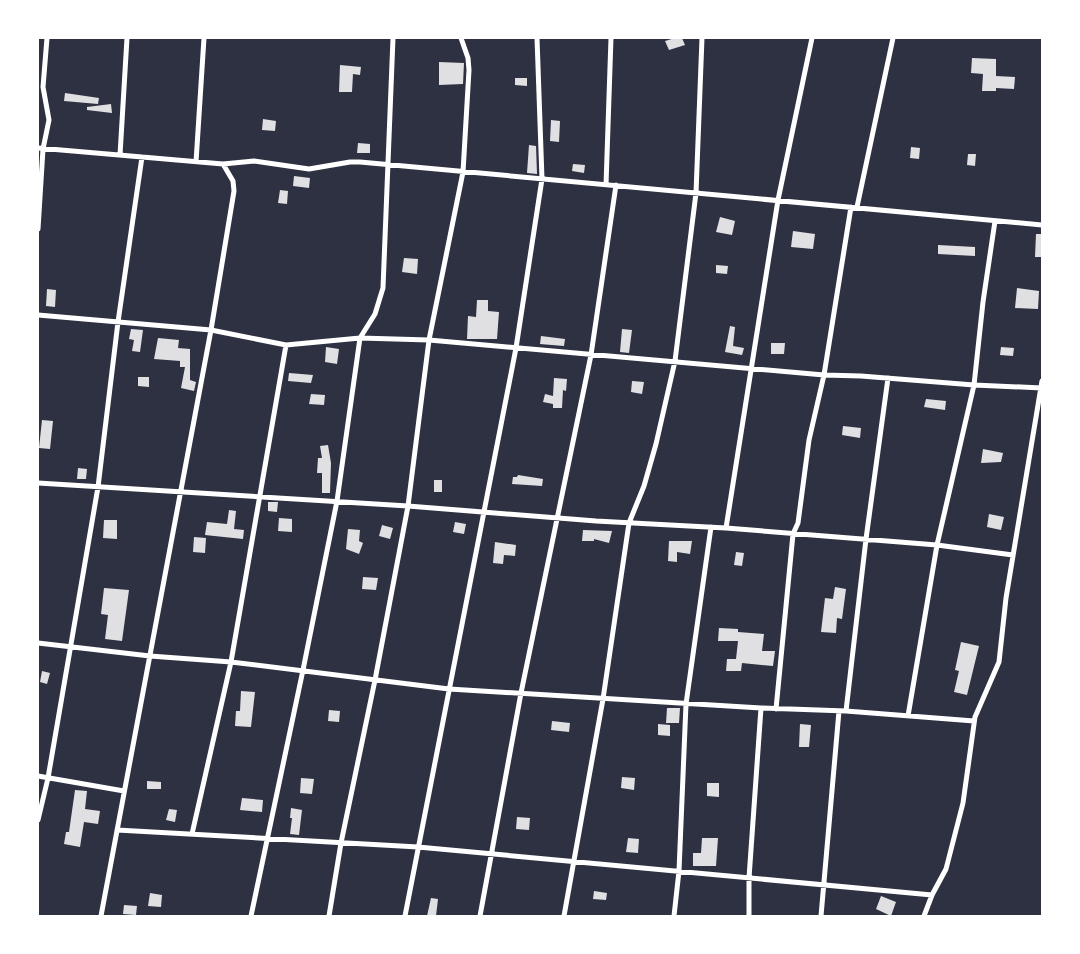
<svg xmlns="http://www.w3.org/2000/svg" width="1080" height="954" font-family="Bitter,serif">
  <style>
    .building { fill: #e0e0e3 }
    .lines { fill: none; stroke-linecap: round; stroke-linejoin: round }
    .minor { stroke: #fff; stroke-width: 5 }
  </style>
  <rect width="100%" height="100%" fill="#2d3142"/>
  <path class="building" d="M675,38H682L685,45L669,50L665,41Z
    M972,58L996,59V76L1015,77L1014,89L996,88V91H982L983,74L971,73Z
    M439,62L464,63L463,84L439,85Z
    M340,65L361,67L360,75L353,74L352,92H339Z
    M515,78H527V86L515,85Z
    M65,93L99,98L98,104L64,101Z
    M111,104L112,113L87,110V107Z
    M263,119L276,121L275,131L262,130Z
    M551,120L560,121L559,142L550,141Z
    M358,143L370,144V153H357Z
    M529,145L536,146L537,174L527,173Z
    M911,147L920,148L919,159L910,158Z
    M968,154H976L975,166L967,165Z
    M573,164L585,165L584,173L572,171Z
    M294,176L310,178L309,188L293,186Z
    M280,190L288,191L287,204L278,203Z
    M720,217L735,221L732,235L716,232Z
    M793,231L815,234L813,249L791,247Z
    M1036,234H1042V257H1035Z
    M938,245L975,247V256L938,254Z
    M404,258L418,259L417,274L402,272Z
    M716,265L728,266L727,274L716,273Z
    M1017,288L1039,291L1038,309L1015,308Z
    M47,289L56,290L55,307L46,306Z
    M477,300H488V311L499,312L497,339H467L468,316L476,317Z
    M730,326L735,327L733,346L744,348L742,355L725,352Z
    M131,329L143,330L140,352L132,351L134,340L129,339Z
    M622,329L632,330L629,353L620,352Z
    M541,336L565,339L564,346L540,344Z
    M158,338L179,340L178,348L190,349V380L196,382L194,391L181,388L185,367H180V361L154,359Z
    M771,343H785L784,354H771Z
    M326,347L339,349L337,364L325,362Z
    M1001,347L1014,348L1013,356L1000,355Z
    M289,373L313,375L311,383L288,381Z
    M138,377H149V387L138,386Z
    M554,378L567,379L566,391L563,390L562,408H553V404L543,402L545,394L553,396Z
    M632,381L644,382L642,394L631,392Z
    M311,394L325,395L324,405L309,404Z
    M926,399L946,401L945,410L924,407Z
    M42,420L53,421L50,449L39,448Z
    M843,426L861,428L860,438L842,435Z
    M328,445L331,463L330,493H322V473H317L318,458H322L320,446Z
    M983,449L1003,453L1001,462L981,463Z
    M78,468L87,469L86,479H77Z
    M518,475L543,479L542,486L512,484L513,477H517Z
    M434,480H442V492H434Z
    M268,502H278L277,512L268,511Z
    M229,510L236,511L234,529L244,530L243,539L205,535L207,522L227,524Z
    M989,514L1004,517L1001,530L987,527Z
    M279,518L292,519V532L278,531Z
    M104,520H117V539L103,538Z
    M455,522L466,524L464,534L453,532Z
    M382,525L393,528L390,539L379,536Z
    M348,529L360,530L359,541L363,543L359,554L346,549Z
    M583,530L612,531L609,543L594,539V541H582Z
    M194,537L206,538L205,553L193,552Z
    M669,541H692L690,554L677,552V562L668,561Z
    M495,542L516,545L515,556L504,555L503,564L493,563Z
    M736,552L744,553L742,566L734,565Z
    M363,577L378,578L376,590L362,589Z
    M835,587L846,589L842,619L837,618L836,633L821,632L825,598L833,599Z
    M104,588L129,590L122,641L105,639L108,615L101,614Z
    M719,628L738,629V632L764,634L762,651H775L773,666L742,663L741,671H726L727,659H736L738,641H718Z
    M961,642L979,646L967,695L954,692L959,671L955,670Z
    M42,671L50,673L47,684L40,682Z
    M241,691L255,692L251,727L235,726L236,711H240Z
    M667,708H680L679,723H666Z
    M329,710L340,711L339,722L328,721Z
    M552,721L570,723L569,732L551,730Z
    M658,724L670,725V736L658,735Z
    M800,724L811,725L809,747H799Z
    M622,777L635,778L634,790L621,788Z
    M301,778L314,779L312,794L300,793Z
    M147,781L161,782V789H147Z
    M707,783H719V797L707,796Z
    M75,790L87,791L85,809L100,811L98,824L84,822L80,847L64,844L66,832H69Z
    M242,798L263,800L262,812L240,810Z
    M291,808L302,810L299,835L290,834L292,818H290Z
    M169,809L177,810L175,822L166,820Z
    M517,817L530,818L529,830L516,829Z
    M628,838L639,839L638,853L626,852Z
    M702,838H718L716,866H693V853H701Z
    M594,891L607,893L606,900L593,899Z
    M150,893L162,895L161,907L148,906Z
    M881,896L896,902L891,916L876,909Z
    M431,898L438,899L436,916H427Z
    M124,905L137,906L136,915L123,914Z"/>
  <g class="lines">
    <path class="minor" d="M38,148L223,164L254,161L309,169L350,162H360L1042,225
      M120,155L127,38
      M196,162L204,38
      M606,185L611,38
      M857,207L893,38
      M38,229L43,149L49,120L43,87L47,38
      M38,315L211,330L234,191L233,181L223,164
      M38,483L408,506L596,521L726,528L937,545L1013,555
      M726,528L778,200L812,38
      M38,643L150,656L231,662L449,689L761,708L846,711L974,721
      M776,709L793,534L798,523L809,440L824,375L851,207
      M846,711L866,539L888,378
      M908,716L937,545L974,385L983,302L995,221
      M38,776L124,791
      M38,820L48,778L98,487L118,322L142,157
      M117,830L418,847L932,895
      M192,834L231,662L286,345
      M101,916L211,330L286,345L360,338L375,314L383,288L393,38
      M251,916L303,670L337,501L360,338L429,340L824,375L861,376L974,385L1042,388
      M329,916L341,843L375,680L408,506L429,340L463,172L469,70L468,58L461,38
      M405,916L516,348L542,179L537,38
      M480,916L521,693L591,355L616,185
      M564,916L603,699L629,523L644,486L656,444L675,361L696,193L702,38
      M674,916L679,871L686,704L711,527
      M749,916V878L761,708
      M821,916L839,711
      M924,916L932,895L946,869L963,803L975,717L999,662L1006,598L1042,381"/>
  </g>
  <rect width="1080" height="954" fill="none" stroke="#ffffff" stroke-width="78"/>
</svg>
